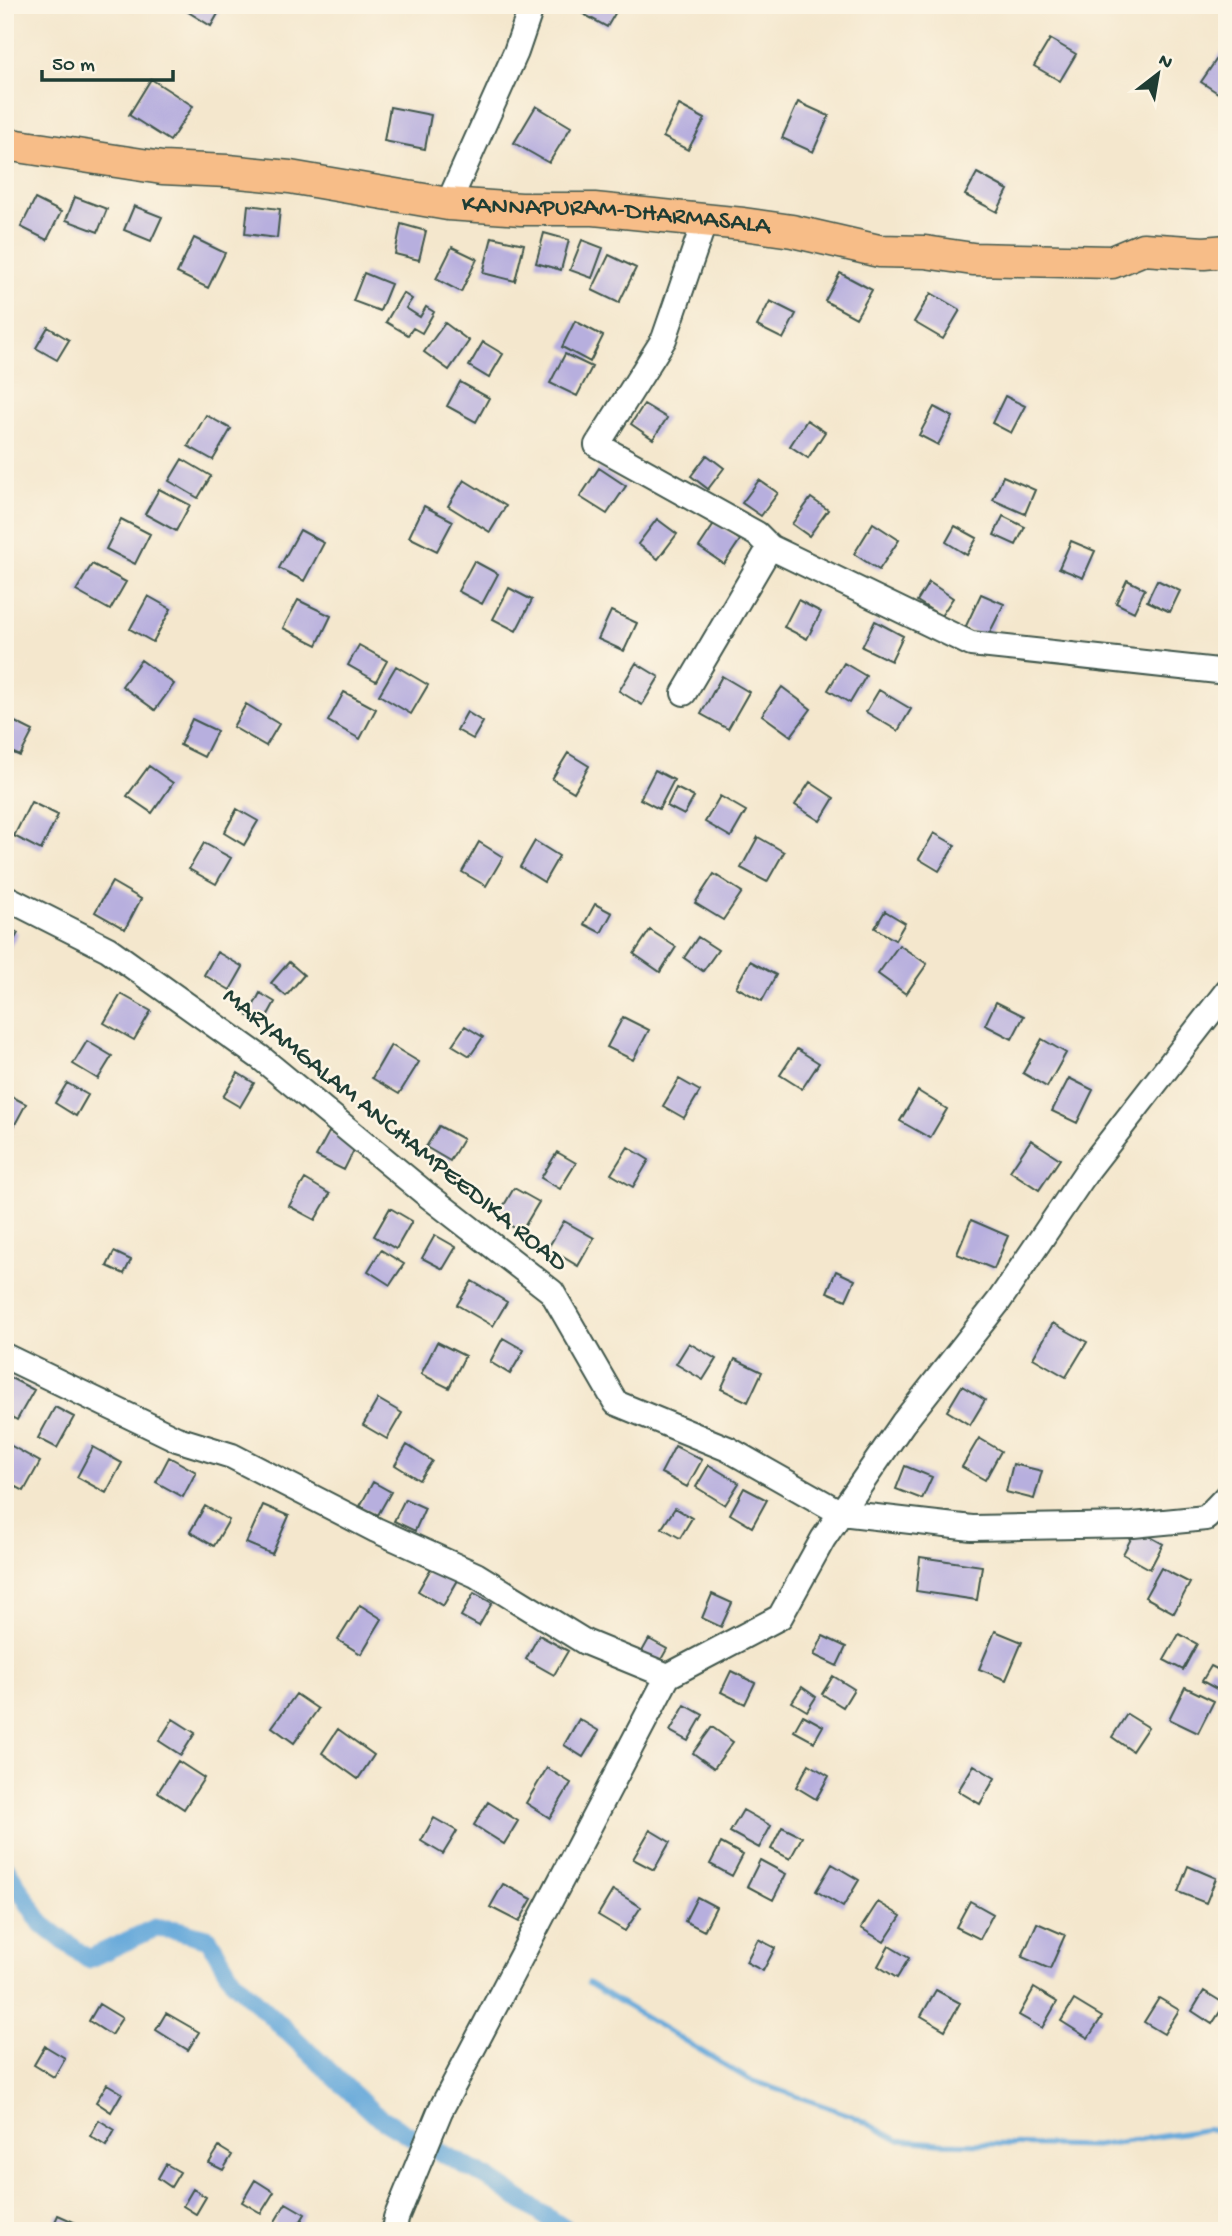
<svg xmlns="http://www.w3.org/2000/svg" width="1232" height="2236" font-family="'Gochi Hand',sans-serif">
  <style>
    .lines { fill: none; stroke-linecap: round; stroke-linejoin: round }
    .stream { stroke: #66a9da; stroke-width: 5 }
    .canal { stroke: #66a9da; stroke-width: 19 }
    .building { fill: #b7afde }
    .minor-casing { stroke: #3f564b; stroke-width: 28 }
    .major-casing { stroke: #3f564b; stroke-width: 35 }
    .minor { stroke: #fff; stroke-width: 24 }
    .major { stroke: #f7bd88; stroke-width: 32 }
    .labels { text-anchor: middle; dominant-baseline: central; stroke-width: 5; stroke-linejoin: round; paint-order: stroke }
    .street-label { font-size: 26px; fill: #1f3d34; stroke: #fcf5e5 }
  </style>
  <rect width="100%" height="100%" fill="#fcf5e5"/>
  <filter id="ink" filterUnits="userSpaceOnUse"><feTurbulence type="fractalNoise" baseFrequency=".0143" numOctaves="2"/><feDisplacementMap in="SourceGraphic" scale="14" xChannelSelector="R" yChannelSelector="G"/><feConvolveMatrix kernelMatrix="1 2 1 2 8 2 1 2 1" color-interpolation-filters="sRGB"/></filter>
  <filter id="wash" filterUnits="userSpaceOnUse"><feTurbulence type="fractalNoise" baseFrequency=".00686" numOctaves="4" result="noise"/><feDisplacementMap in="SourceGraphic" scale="28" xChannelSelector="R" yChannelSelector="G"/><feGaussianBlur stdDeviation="1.57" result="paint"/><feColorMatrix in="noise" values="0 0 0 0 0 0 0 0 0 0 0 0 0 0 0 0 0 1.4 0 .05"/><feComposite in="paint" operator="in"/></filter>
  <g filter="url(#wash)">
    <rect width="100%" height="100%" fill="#f4e7cd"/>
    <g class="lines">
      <path class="stream" d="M588,1983L748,2079L853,2116L898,2140L939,2143L1095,2146L1210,2129L1227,2131"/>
      <path class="canal" d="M5,1867L42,1924L88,1959L155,1928L177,1930L209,1939L232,1979L374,2114L416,2139
        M440,2152L488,2178L568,2231"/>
    </g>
    <g id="blocks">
      <path class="building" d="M188,5H223L211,26L185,10Z
        M578,5H620L607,27L576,10Z
        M1050,39L1076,54L1060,81L1034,66Z
        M1227,44V93L1224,97L1201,82Z
        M151,79L193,106L170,141L129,115Z
        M798,102L829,116L813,152L782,138Z
        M679,105L705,119L688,150L663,137Z
        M536,106L571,127L549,163L514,143Z
        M390,107L431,115L425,149L384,141Z
        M977,173L1008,190L997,212L965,195Z
        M75,197L107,209L98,232L66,220Z
        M35,199L61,212L47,240L21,227Z
        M248,205L280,209L277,238L245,234Z
        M134,206L162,217L151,241L124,230Z
        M401,224L426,231L419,260L395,254Z
        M544,233L569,240L561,270L536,263Z
        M492,237L524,244L515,281L483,273Z
        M194,238L225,253L208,288L177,273Z
        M582,240L603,248L592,278L570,270Z
        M452,247L477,259L461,292L436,279Z
        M609,255L636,268L619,303L592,290Z
        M364,273L391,284L380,311L353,301Z
        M840,273L872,290L856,318L825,301Z
        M403,293L412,299L406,308L420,317L426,307L434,312L422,333L413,328L408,335L386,322Z
        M931,293L960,310L943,339L914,322Z
        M770,301L796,314L783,339L757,326Z
        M575,321L603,336L590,362L562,347Z
        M445,323L469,341L449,370L424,352Z
        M48,327L69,340L57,360L36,348Z
        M483,342L503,354L489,378L469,366Z
        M565,354L592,367L577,396L550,383Z
        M460,382L489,398L476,422L447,406Z
        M1005,396L1025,406L1011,433L992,423Z
        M644,404L667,418L653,439L631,424Z
        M934,407L953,417L938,445L919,435Z
        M206,415L231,429L213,460L188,446Z
        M807,420L825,432L808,458L790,446Z
        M707,455L724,468L708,489L691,476Z
        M182,459L211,476L198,498L169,481Z
        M599,468L626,486L607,514L580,497Z
        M1003,476L1035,490L1025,514L993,500Z
        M464,480L506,506L490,532L448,506Z
        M759,480L778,493L761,516L742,503Z
        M159,489L190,505L176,531L145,514Z
        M811,498L828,510L809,536L792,524Z
        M424,506L453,521L437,551L409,537Z
        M1003,516L1025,527L1016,545L994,535Z
        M121,519L150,534L135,564L106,549Z
        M657,519L677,534L658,559L638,544Z
        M715,523L740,540L724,564L699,547Z
        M873,523L899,540L879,570L854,554Z
        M955,526L977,538L967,555L946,542Z
        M300,530L324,543L304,581L279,568Z
        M1071,541L1095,551L1083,578L1059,568Z
        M474,561L498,574L482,604L458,591Z
        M92,564L126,582L110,610L76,591Z
        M1127,580L1145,589L1134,612L1116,603Z
        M1157,580L1180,591L1170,612L1147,601Z
        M929,582L953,598L941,616L917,601Z
        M509,588L532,600L516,631L493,619Z
        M981,594L1004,604L987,638L965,628Z
        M148,596L171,609L153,642L130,629Z
        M298,600L331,616L317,645L283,628Z
        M798,600L821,612L807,639L784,627Z
        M611,611L637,623L624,651L598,639Z
        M875,621L903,636L891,661L862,647Z
        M359,645L387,661L376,681L348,665Z
        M141,660L174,684L155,710L122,686Z
        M636,663L659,677L642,705L619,691Z
        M844,663L866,676L850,703L828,690Z
        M396,666L428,685L411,714L379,695Z
        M722,676L749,692L728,729L701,714Z
        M782,687L811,709L791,736L762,715Z
        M879,690L911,709L898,731L866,712Z
        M344,692L376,709L360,739L328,721Z
        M246,704L279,724L266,746L233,727Z
        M467,712L483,722L473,739L457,730Z
        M5,717L33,731L20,756L5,749Z
        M192,719L217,731L204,757L180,745Z
        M568,753L589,766L574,792L552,779Z
        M149,766L173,783L152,813L127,796Z
        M655,770L674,780L659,809L640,799Z
        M810,782L834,798L820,821L795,805Z
        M676,788L694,797L684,815L667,806Z
        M720,796L746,811L731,837L705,822Z
        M31,802L58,815L41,850L14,836Z
        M237,809L258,821L244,845L224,833Z
        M934,833L955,845L939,871L919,859Z
        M758,837L784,852L767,882L741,868Z
        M535,841L559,856L544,882L520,867Z
        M479,842L503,857L486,886L462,872Z
        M204,843L231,858L216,884L189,869Z
        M714,874L742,892L723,920L695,903Z
        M112,882L141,899L125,929L95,912Z
        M595,904L612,913L601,933L584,924Z
        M885,911L905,923L895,940L875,928Z
        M5,926L18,933L5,957Z
        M650,930L676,947L660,972L634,954Z
        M698,937L718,950L703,971L684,958Z
        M899,945L927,964L906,994L878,974Z
        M217,952L243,967L230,990L204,975Z
        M750,961L776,975L762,1001L736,987Z
        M289,962L304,975L286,996L271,983Z
        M260,993L275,1002L263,1024L248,1016Z
        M121,994L151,1011L134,1040L104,1023Z
        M996,1002L1024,1016L1012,1039L985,1025Z
        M623,1017L649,1030L633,1060L607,1047Z
        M465,1026L483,1037L470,1056L452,1045Z
        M1042,1039L1066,1053L1047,1087L1023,1073Z
        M87,1041L112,1056L98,1079L73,1064Z
        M391,1045L419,1062L399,1094L372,1078Z
        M797,1049L819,1063L802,1089L780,1075Z
        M238,1073L254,1083L240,1107L223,1097Z
        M1069,1078L1093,1090L1077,1123L1052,1111Z
        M679,1079L700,1091L684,1118L663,1106Z
        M67,1083L88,1095L76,1116L55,1103Z
        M918,1091L947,1109L930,1138L900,1121Z
        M5,1093L26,1104L13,1128L5,1123Z
        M439,1126L463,1139L450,1161L426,1147Z
        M329,1132L356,1146L344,1170L316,1156Z
        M1031,1140L1060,1159L1039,1190L1010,1171Z
        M628,1147L649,1160L633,1187L611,1174Z
        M557,1152L576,1163L560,1189L541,1178Z
        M305,1179L330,1194L315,1220L289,1206Z
        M514,1188L539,1202L521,1232L497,1217Z
        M390,1208L412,1221L396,1249L374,1236Z
        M971,1220L1008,1236L994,1269L957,1254Z
        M564,1221L594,1238L578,1266L548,1248Z
        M435,1235L456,1247L443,1269L422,1258Z
        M381,1250L404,1264L390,1285L368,1271Z
        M114,1252L131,1260L124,1274L107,1266Z
        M836,1271L855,1280L846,1300L827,1292Z
        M472,1281L507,1302L493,1326L457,1305Z
        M1053,1323L1087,1342L1066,1377L1033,1358Z
        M503,1338L524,1350L510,1374L490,1362Z
        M437,1342L465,1356L449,1388L421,1374Z
        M689,1343L716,1359L703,1380L676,1364Z
        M735,1359L762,1372L748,1402L721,1389Z
        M7,1376L34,1390L17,1420L5,1413V1379Z
        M962,1386L985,1400L970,1425L947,1411Z
        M378,1399L402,1413L387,1439L363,1425Z
        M55,1407L74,1417L57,1448L38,1438Z
        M979,1438L1001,1451L985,1480L962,1467Z
        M8,1444L40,1462L24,1491L5,1481V1448Z
        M407,1445L432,1461L419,1480L395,1465Z
        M675,1446L702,1460L687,1487L661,1473Z
        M93,1447L122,1463L106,1493L77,1477Z
        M169,1457L196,1472L183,1497L156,1482Z
        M1013,1464L1042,1471L1034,1499L1006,1492Z
        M709,1465L739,1483L725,1505L696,1487Z
        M905,1466L932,1477L922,1499L896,1489Z
        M373,1482L391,1492L378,1515L360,1506Z
        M744,1488L767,1500L752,1527L730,1514Z
        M405,1499L425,1508L415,1531L394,1521Z
        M263,1505L289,1516L272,1554L246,1543Z
        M205,1506L229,1520L214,1546L190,1532Z
        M675,1508L692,1518L680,1538L662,1528Z
        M1136,1529L1163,1544L1150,1569L1123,1554Z
        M920,1557L982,1566L977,1600L916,1591Z
        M433,1565L458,1580L443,1606L418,1591Z
        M1161,1568L1190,1583L1174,1613L1145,1597Z
        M474,1593L492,1603L479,1626L461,1616Z
        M712,1594L732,1603L721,1627L702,1618Z
        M360,1605L382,1619L361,1654L338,1640Z
        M995,1631L1022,1642L1006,1680L979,1669Z
        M1179,1634L1197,1644L1183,1670L1164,1660Z
        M539,1635L568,1651L554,1675L526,1659Z
        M823,1636L846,1647L837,1666L814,1655Z
        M649,1639L667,1649L658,1665L640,1655Z
        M1211,1666L1227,1674V1689L1224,1693L1202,1681Z
        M731,1671L755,1683L745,1704L721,1692Z
        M833,1676L854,1689L843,1707L822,1694Z
        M802,1687L816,1697L807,1711L792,1702Z
        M1185,1687L1214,1701L1198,1733L1169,1719Z
        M296,1694L318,1709L294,1743L272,1727Z
        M685,1705L703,1715L688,1741L670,1731Z
        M1127,1714L1148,1727L1132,1751L1112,1737Z
        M803,1715L823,1726L814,1742L794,1731Z
        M173,1719L195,1733L181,1755L159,1741Z
        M579,1719L599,1731L583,1757L564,1745Z
        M712,1727L733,1742L714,1768L693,1753Z
        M338,1729L374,1755L358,1779L322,1753Z
        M178,1761L204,1778L184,1809L158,1792Z
        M809,1764L829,1776L816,1799L796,1787Z
        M974,1765L995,1778L980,1804L958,1791Z
        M547,1768L571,1783L550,1818L526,1803Z
        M488,1802L518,1821L504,1844L474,1825Z
        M743,1810L771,1826L759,1848L730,1832Z
        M434,1818L457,1831L443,1854L421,1841Z
        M782,1827L802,1837L790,1859L771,1849Z
        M650,1830L670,1842L654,1870L633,1859Z
        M721,1843L743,1855L732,1876L710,1864Z
        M760,1860L786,1874L773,1900L747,1886Z
        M832,1864L859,1880L843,1907L816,1891Z
        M1188,1866L1216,1878L1206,1903L1178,1892Z
        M503,1884L532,1899L519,1922L490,1907Z
        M613,1890L641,1907L625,1931L598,1915Z
        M697,1897L716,1907L704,1931L685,1921Z
        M970,1901L993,1914L980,1939L956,1927Z
        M878,1902L901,1916L884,1942L861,1928Z
        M1037,1923L1065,1935L1050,1969L1022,1957Z
        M758,1939L775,1948L763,1971L746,1962Z
        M889,1946L909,1958L897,1978L878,1966Z
        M1034,1988L1057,2002L1042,2028L1019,2015Z
        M936,1990L960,2003L945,2030L921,2016Z
        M1204,1991L1225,2004L1212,2024L1192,2011Z
        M1159,1998L1179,2010L1164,2034L1144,2022Z
        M1074,2000L1102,2017L1088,2038L1061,2021Z
        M99,2004L122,2018L111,2035L89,2021Z
        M166,2013L199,2032L188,2050L156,2030Z
        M45,2046L65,2058L54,2077L34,2065Z
        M107,2084L122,2093L111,2112L96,2102Z
        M99,2120L115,2130L106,2146L90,2136Z
        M219,2147L232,2155L223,2170L209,2163Z
        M166,2164L180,2172L171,2187L158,2178Z
        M255,2180L274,2192L261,2213L242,2202Z
        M193,2189L206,2197L196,2214L183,2206Z
        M286,2203L305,2214L295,2231H286L274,2223Z
        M58,2215L85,2227L83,2231H51Z"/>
    </g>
  </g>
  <g filter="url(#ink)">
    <use href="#blocks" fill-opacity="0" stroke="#3f564b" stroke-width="2"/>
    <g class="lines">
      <defs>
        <path id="minor" d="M448,204L516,52L532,5
          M705,220L664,339L597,445L757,534L770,547L971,644L1227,672
          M684,693L770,547
          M5,897L108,949L261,1058L426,1194L552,1292L616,1403L728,1449L841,1513L972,1528L1133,1525L1206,1518L1227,1496
          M5,1356L177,1439L232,1456L376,1530L476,1575L585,1642L668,1676
          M394,2231L396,2218L440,2111L668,1676L780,1617L823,1539L903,1423L999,1301L1087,1171L1227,991"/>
        <g id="major">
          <path id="s1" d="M5,144L162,168L228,171L290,177L448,204L521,209H594L743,224L792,231L879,251L925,252L973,259L1112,262L1143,249L1204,253L1227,251"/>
        </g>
      </defs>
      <use href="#minor" class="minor-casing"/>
      <use href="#major" class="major-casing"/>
      <use href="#minor" class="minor"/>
      <use href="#major" class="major"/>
    </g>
  </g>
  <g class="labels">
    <g class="street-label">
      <text stroke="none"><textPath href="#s1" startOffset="616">KANNAPURAM-DHARMASALA</textPath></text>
      <text transform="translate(394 1131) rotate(39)">MARYAMGALAM ANCHAMPEEDIKA ROAD</text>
    </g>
  </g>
  <rect width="1232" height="2236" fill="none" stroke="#fcf5e5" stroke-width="28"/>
  <g transform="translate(1158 74) rotate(31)" stroke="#fcf5e5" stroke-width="5" paint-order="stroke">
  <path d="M0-5L12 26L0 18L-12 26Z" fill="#1f3d34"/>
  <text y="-10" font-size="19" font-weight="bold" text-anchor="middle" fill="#1f3d34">N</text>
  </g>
  <path d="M42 70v10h131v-10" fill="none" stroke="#1f3d34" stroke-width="3.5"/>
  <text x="52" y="70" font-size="21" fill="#1f3d34" stroke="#fcf5e5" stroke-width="5" paint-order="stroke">50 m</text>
</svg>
